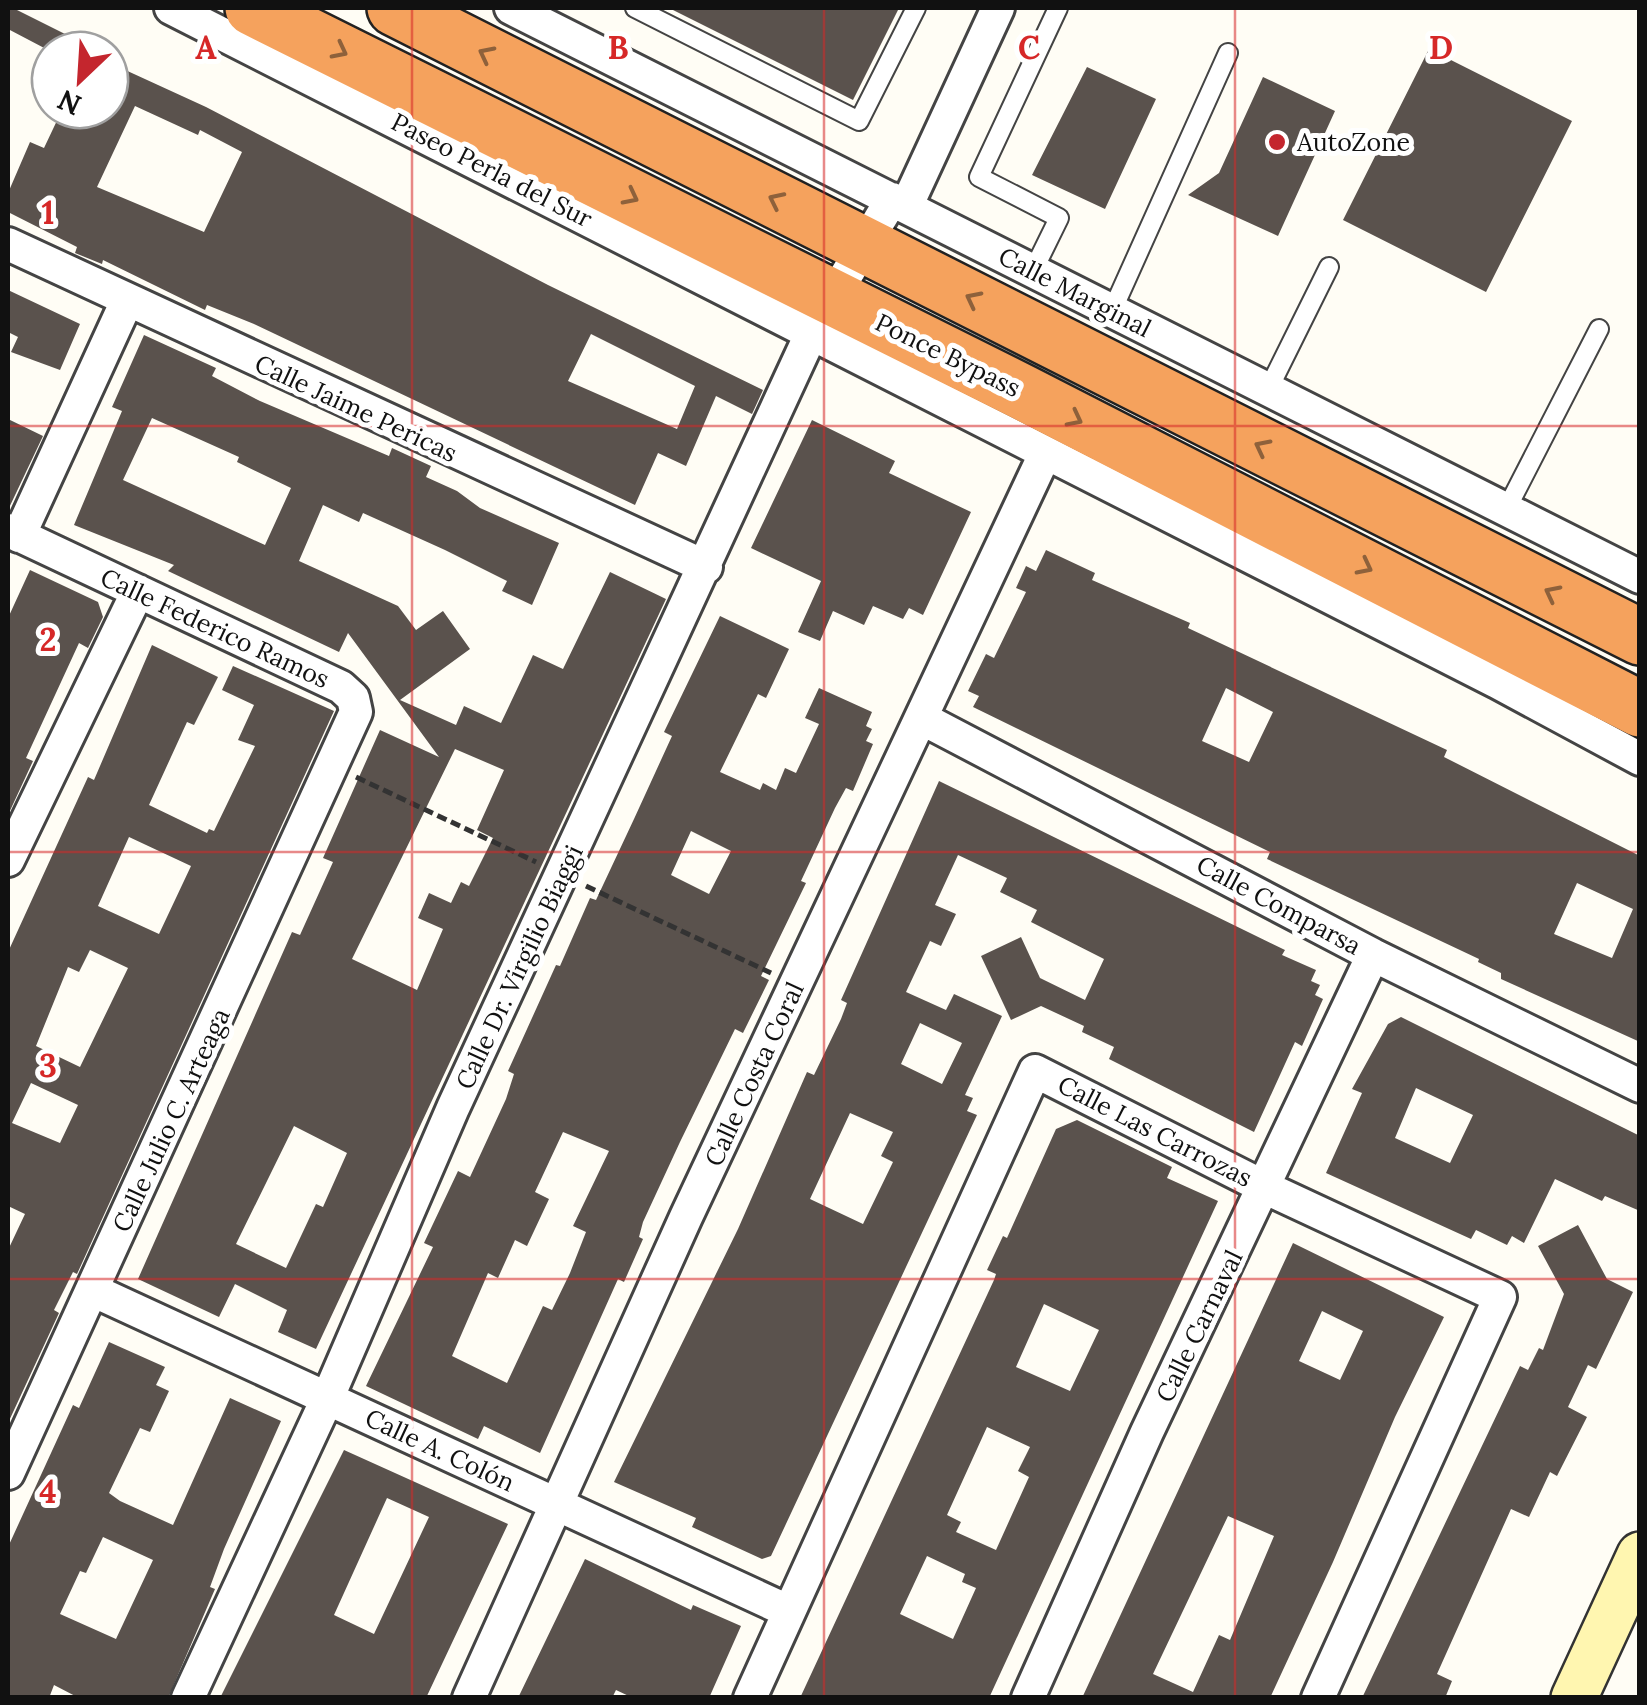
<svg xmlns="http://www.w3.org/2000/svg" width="1647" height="1705" font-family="Lora,serif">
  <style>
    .building { fill: #5a524d; fill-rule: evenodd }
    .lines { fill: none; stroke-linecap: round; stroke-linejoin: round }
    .lane-casing { stroke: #444; stroke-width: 22 }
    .street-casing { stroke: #444; stroke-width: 38 }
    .secondary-casing { stroke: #333; stroke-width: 50 }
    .highway-casing { stroke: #222; stroke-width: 60 }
    .path { stroke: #333; stroke-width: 5; stroke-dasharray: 10 5; stroke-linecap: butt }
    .lane { stroke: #fff; stroke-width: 18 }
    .street { stroke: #fff; stroke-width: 32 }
    .secondary { stroke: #fff6b0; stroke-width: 45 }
    .highway { stroke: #f5a25d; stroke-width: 55 }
    .oneway { stroke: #8e613b }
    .grid { fill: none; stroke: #d62828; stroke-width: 2.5; stroke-opacity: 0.55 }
    .poi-dot { fill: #c4262e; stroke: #fff; stroke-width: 4 }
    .labels { text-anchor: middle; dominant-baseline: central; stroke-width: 10; stroke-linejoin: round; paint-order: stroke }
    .poi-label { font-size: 25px; fill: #111; stroke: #fff; text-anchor: start }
    .street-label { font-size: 25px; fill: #111; stroke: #fff }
    .grid-label { font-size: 32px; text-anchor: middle; font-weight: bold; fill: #d62828; stroke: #fff; stroke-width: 10; stroke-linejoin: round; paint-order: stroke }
  </style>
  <rect width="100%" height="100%" fill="#fffdf5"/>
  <path class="building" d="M8,8H13L97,50H48L8,29Z
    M669,8H899L853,100Z
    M1429,49L1572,121L1486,292L1343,220Z
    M110,63L206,107L548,285L763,390L752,414L716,396L686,466L658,453L635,505L254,324L207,305L205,310L103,260L102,264L75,253L77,247L8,212V193L30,142L44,148L62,110H110ZM135,106L198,135L200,130L242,152L204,232L97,187ZM591,334L695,386L677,429L568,381Z
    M1087,67L1156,99L1105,209L1032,175Z
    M1263,77L1335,111L1278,236L1188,195L1219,173Z
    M8,290L80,324L60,370L11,352L18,337L8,332Z
    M144,335L216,368L212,376L260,401L389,456L392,448L431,466L426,477L457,491L480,508L559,543L532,605L502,591L507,581L445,550L363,513L359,522L323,505L299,561L398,606L416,630L443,611L470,649L400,700L456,725L464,706L501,723L533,655L563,669L610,572L666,599L316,1349L278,1332L287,1310L235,1284L219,1317L138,1279L292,932L300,935L333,862L323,858L380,730L439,757L348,633L339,652L168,571L174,565L74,525L122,411L112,407ZM152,418L239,457L237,462L291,488L265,545L123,480ZM455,749L504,770L477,830L493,838L469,886L461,882L451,903L429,893L418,918L443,929L417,990L352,959ZM294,1126L347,1153L323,1207L316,1204L286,1268L236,1244Z
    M8,419L43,436L8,510Z
    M812,420L895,461L889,473L971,512L923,615L909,608L903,619L873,606L864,625L833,611L820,641L798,632L821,581L751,548Z
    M1046,550L1095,573L1092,580L1190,623L1188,628L1447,750L1444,757L1640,856V1042L1501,979V973L1478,962L1479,959L1267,859L1270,852L973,707L979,696L968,691L986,654L994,658L1026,592L1016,588L1026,566L1036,571ZM1226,688L1273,712L1249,762L1202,741ZM1577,883L1633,909L1612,958L1554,934Z
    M30,570L98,602L103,617L88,648L79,643L26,758L33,761L8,815V618Z
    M720,616L789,649L766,698L758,694L720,772L760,790L763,783L776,790L785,768L796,773L819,724L805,718L819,688L872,712L866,726L872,729L866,741L873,744L853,791L846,788L835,808L801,881L806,883L761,976L769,980L743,1033L735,1029L680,1142L643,1222L639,1237L643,1239L624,1282L618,1279L540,1453L484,1426L478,1439L366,1386L433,1247L424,1243L458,1171L470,1177L506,1099L514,1074L508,1071L556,965L560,966L590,898L596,900L634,819L672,736L664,732ZM691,831L731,851L709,894L671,875ZM563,1132L609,1151L573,1226L586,1232L570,1273L552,1310L543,1306L507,1383L452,1356L488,1273L498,1278L515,1240L527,1246L549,1199L535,1192Z
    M152,645L218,677L194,725L187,722L149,805L207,833L209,829L214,831L255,746L238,740L254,705L222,690L233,666L334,711L77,1274L73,1272L54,1310L59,1313L8,1423V1250L25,1214L8,1206V952L88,777L94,780ZM129,837L191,866L159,934L98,906ZM90,950L128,968L80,1067L36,1046L68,967L79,972ZM31,1083L78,1105L60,1143L12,1123Z
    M939,781L1285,950L1282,955L1316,970L1311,981L1320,985L1315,995L1323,999L1302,1046L1295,1042L1254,1132L1109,1059L1114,1047L1082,1032L1084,1026L1041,1006L1011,1020L981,956L1021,937L1040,978L1085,1000L1104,959L1031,922L1037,910L1000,892L1007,878L958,855L935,905L956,914L941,946L930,941L906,992L946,1010L954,994L1002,1016L965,1095L973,1098L967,1111L977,1115L771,1556L762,1559L692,1527L696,1518L614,1482L738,1229L807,1072L814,1075L841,1019L847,1003L841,1000ZM920,1023L962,1043L942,1084L901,1064ZM850,1113L893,1132L881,1156L893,1162L863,1224L810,1199Z
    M1401,1017L1640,1136V1211L1605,1196L1602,1201L1555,1179L1524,1243L1512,1236L1507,1245L1476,1230L1471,1239L1326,1173L1362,1093L1352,1089L1388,1024ZM1416,1088L1473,1115L1450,1163L1395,1138Z
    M1077,1120L1172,1167L1167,1178L1218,1201L989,1698H800L994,1280L996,1274L987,1270L1003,1236L1007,1238L1056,1129ZM1044,1304L1099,1330L1070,1391L1016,1367ZM987,1427L1030,1447L1018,1471L1029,1477L996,1550L956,1532L961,1522L947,1515ZM927,1556L965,1574L962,1582L976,1588L953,1639L900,1614Z
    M1578,1225L1607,1279L1633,1292L1596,1369L1588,1365L1568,1407L1587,1417L1557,1476L1550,1472L1529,1517L1511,1509L1437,1674L1452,1681L1445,1698H1362L1520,1366L1528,1370L1539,1348L1543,1350L1564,1294L1538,1246Z
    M1293,1243L1444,1317L1395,1417L1333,1562L1270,1698H1082ZM1322,1311L1363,1331L1340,1380L1299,1361ZM1228,1516L1274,1536L1230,1640L1219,1635L1193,1692L1153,1674Z
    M109,1342L165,1367L156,1385L169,1391L150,1432L140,1428L109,1493L120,1501L173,1525L230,1398L281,1421L224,1549L210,1587L215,1589L168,1698H79L54,1685L49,1698H8V1547L73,1405L79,1408ZM103,1537L153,1560L116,1639L60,1614L80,1571L86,1573Z
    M344,1450L508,1524L426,1698H220ZM387,1498L429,1517L374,1634L334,1615Z
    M585,1559L691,1610L693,1605L741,1626L709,1698H633L616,1690L612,1698H518Z"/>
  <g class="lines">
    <defs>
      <path id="lane" d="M635,8L859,121L916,8
        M1033,271L1059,218L979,177L1058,8
        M1112,311L1228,53
        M1268,390L1329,267
        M1506,510L1599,329"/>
      <path id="street" d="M171,8L1497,682L1640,759
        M511,8L1640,577
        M906,207L998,8
        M8,244L706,567
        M8,530L341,687L353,698L356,712L8,1473
        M19,536L126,303
        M923,719L1373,955L1640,1086
        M8,860L138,591
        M92,1290L788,1611
        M188,1698L328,1397L453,1108L812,332L892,199
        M469,1698L686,1217L1045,454
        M750,1698L1035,1071L1266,1188L1500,1297L1318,1698
        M1028,1698L1147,1432L1373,955"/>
      <path id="secondary" d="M1574,1698L1640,1555"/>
      <path id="highway" d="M253,8L1024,393L1640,709
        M395,8L1640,637"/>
    </defs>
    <use href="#lane" class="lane-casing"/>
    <use href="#street" class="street-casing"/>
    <use href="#secondary" class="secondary-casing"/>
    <use href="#highway" class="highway-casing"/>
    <path class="path" d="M356,777L536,862
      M586,886L771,973"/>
    <use href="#lane" class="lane"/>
    <use href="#street" class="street"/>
    <use href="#secondary" class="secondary"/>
    <use href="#highway" class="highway"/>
  </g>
  <defs><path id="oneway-chevron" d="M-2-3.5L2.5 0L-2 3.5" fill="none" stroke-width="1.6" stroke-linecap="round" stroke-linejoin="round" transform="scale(2.5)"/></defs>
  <g class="oneway">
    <use href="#oneway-chevron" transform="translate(340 51) rotate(27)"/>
    <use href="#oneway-chevron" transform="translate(486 54) rotate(-153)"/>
    <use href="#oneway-chevron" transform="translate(631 197) rotate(27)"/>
    <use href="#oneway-chevron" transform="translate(776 200) rotate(-154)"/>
    <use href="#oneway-chevron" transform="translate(973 299) rotate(-153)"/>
    <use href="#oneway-chevron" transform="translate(1075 419) rotate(27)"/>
    <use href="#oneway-chevron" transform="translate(1262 447) rotate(-153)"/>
    <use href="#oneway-chevron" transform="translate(1365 567) rotate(27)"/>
    <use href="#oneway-chevron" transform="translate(1552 593) rotate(-153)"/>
  </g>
  <path class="grid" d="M412,8V1698M824,8V1698M1235,8V1698M8,426H1640M8,852H1640M8,1279H1640"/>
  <circle class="poi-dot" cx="1277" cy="142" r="10"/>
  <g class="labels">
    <g class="poi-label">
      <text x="1297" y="142">AutoZone</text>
    </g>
    <g class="street-label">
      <text transform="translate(492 170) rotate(27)">Paseo Perla del Sur</text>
      <text transform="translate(1075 292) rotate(27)">Calle Marginal</text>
      <text transform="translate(948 355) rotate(26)">Ponce Bypass</text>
      <text transform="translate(356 408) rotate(25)">Calle Jaime Pericas</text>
      <text transform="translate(215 628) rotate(25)">Calle Federico Ramos</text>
      <text transform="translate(1279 905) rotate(28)">Calle Comparsa</text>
      <text transform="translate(519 967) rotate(-65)">Calle Dr. Virgilio Biaggi</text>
      <text transform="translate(754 1074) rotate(-65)">Calle Costa Coral</text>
      <text transform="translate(171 1120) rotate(-65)">Calle Julio C. Arteaga</text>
      <text transform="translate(1155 1131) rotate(27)">Calle Las Carrozas</text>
      <text transform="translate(1199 1326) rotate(-64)">Calle Carnaval</text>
      <text transform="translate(440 1450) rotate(25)">Calle A. Colón</text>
    </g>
  </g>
  <g class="grid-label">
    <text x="206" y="59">A</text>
    <text x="618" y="59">B</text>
    <text x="1029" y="59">C</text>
    <text x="1441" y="59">D</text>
    <text x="48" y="224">1</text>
    <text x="48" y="651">2</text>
    <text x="48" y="1077">3</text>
    <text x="48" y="1503">4</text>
  </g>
  <rect width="1647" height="1705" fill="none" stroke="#111111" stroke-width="20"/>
  <g transform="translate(80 80) rotate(205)"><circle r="48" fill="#ffffff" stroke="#a0a0a0" stroke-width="2.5"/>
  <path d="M0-8L18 38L0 25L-18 38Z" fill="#c4262e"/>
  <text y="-15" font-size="28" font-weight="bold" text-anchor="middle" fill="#111111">N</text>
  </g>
</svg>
